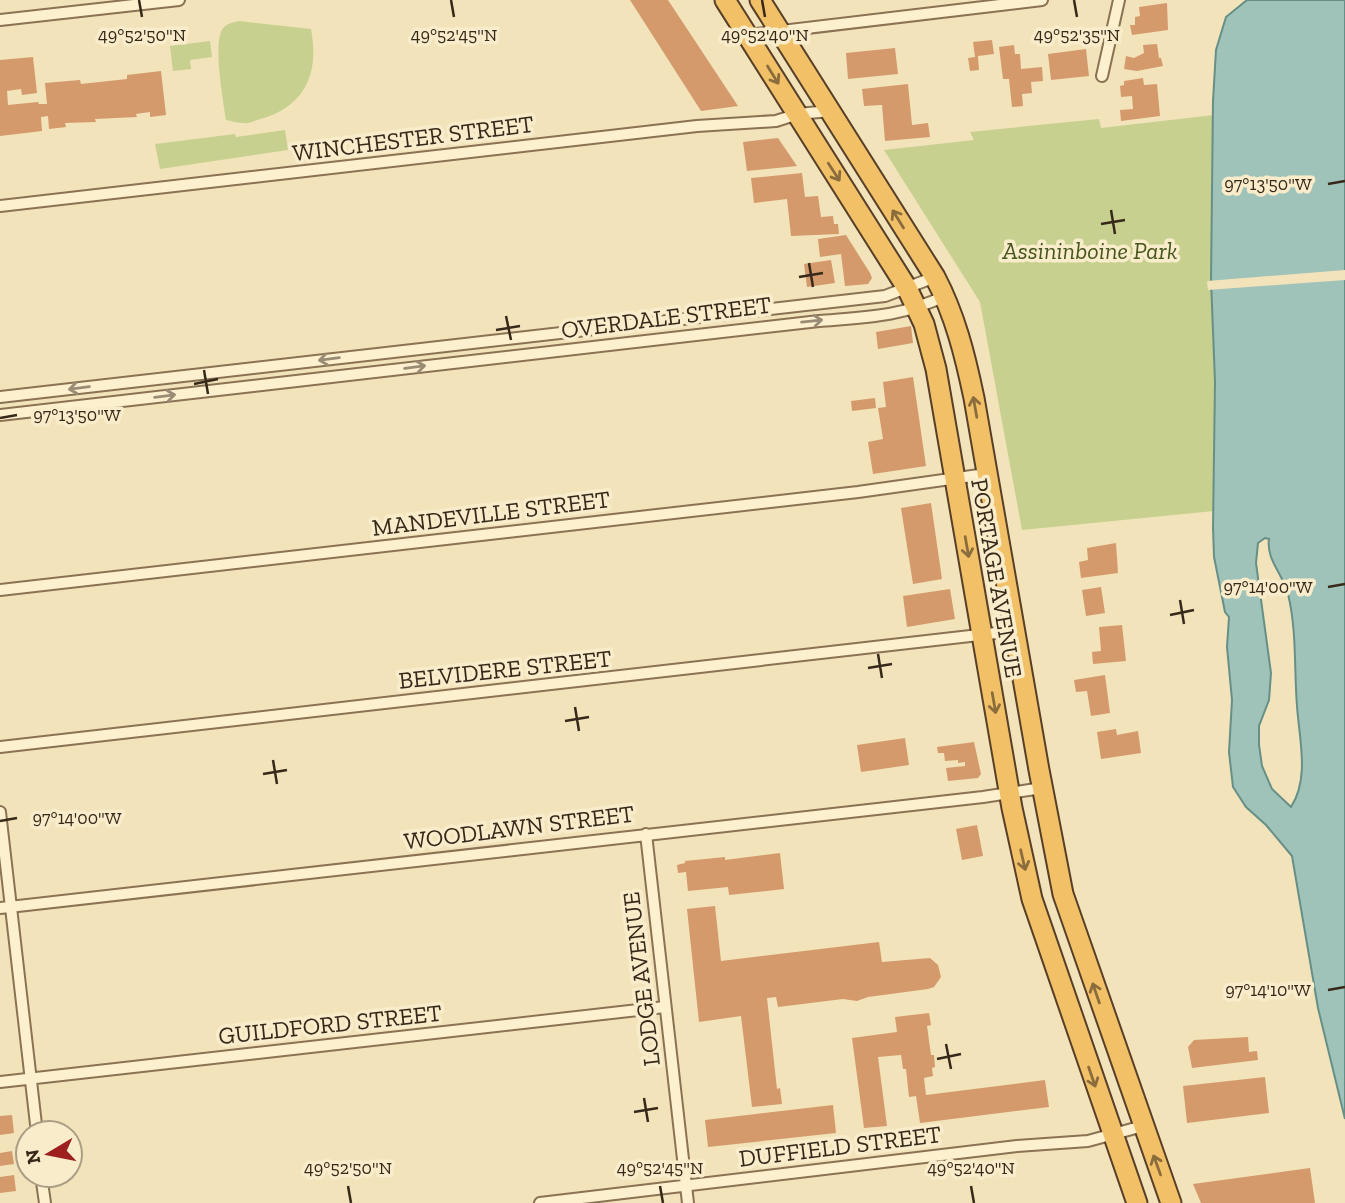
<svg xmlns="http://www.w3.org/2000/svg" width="1345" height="1203" font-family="'Zilla Slab',serif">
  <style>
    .green { fill: #c7d08e }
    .water { fill: #9fc2b9; stroke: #669087; stroke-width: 2; fill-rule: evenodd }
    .pier { fill: #f2e3ba }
    .building { fill: #d49a6c }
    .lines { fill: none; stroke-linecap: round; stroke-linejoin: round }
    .minor-casing { stroke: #8a7253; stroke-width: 14 }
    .trunk-casing { stroke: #573f28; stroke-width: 23 }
    .minor { stroke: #fcf0ce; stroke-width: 10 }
    .trunk { stroke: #f2c067; stroke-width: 19 }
    .oneway { stroke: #8b6d3d }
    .oneway2 { stroke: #9a8c74 }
    .ticks { fill: none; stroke: #37291a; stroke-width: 2.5 }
    .labels { text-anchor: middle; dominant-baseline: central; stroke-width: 7; stroke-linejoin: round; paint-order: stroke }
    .street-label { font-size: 24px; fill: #37291a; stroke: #f8eccb }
    .park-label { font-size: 24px; font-style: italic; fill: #46561e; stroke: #f8eccb }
    .ticks-label { font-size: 18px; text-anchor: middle; fill: #37291a; stroke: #f8eccb; stroke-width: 7; stroke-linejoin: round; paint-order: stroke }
  </style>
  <rect width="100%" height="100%" fill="#f2e3ba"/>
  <path class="green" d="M239,21L311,29C319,71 307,104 264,118C259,119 253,122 248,123C241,124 232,121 226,120C223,100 214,49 221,32C224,24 231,23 239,21Z
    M210,41L212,57L190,60L191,69L173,71L170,46Z
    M1214,115L1211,280L1215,382L1214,511L1022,530L980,302L884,150L974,140L970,132L1099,119L1101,128Z
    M285,130L288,150L160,169L155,144L235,134L236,137Z"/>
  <path class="water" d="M1247,0H1345V1119L1318,1008L1292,856L1266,825L1246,807L1233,787L1229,752L1232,700L1227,647L1229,617L1225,612L1214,557L1213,528L1215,382L1211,280L1213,101L1216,50L1226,17ZM1265,538L1269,539C1266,560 1283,574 1288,594C1297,631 1294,669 1297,706C1299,738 1310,778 1291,807L1272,789L1262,766L1259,745V726L1269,700L1271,673L1256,563L1258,543Z"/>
  <path class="pier" d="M1345,270V280L1208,290L1207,281Z"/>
  <path class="building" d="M630,0H668L738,106L701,111Z
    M1167,3L1168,30L1132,35L1130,25H1135V17L1140,16L1139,7Z
    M992,40L994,54L978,56L979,70L970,71L968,58L975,57L973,42Z
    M1157,44L1159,58H1161L1163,66L1137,71L1124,69L1126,56L1134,58L1144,53L1143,45Z
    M1014,45L1015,54H1020L1021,69L1042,67L1043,81L1031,82L1032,93L1022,94L1023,106L1012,107L1009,79H1003L999,47Z
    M895,48L898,74L848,79L846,53Z
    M1086,49L1089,76L1051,80L1048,54Z
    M33,57L37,93L22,95L21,89L7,91L8,105L38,102L39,104H47L45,83L80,80L81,84L127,79V75L161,71L166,115L150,117V112L136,114L137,117L95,119L96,122L65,123L66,127L49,129L48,116L41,117L42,131L0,136V60Z
    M1143,78L1144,85L1157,84L1160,116L1121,121L1120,110L1133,109L1132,96L1121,97L1120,86L1124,85V81Z
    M908,84L912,125L928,123L930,137L885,141L882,105L864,106L862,89Z
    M778,138L797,166L747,171L743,142Z
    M802,173L805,197L818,196L821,217L833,216L834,224H838L839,234L791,236L787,199L754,203L751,178Z
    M846,235L870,273L872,278L868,284L845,286L841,254L820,257L818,239Z
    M831,260L835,283L807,287L804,264Z
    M911,326L913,343L878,349L876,332Z
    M913,377L926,466L873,474L868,442L883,439L878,408L886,407L883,382Z
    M875,398L876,408L852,411L851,401Z
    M931,503L942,579L913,584L901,508Z
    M1116,543L1118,573L1081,578L1079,562L1088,560L1087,548Z
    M1101,587L1105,613L1086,616L1082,590Z
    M950,589L955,619L907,627L903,596Z
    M1122,625L1126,661L1093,664L1092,652L1101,651L1099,627Z
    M1105,675L1110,713L1091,716L1087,691L1076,692L1074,680Z
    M1116,729L1117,735L1138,731L1141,753L1101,759L1097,732Z
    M905,738L909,765L861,772L857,745Z
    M974,742L981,774L978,778L948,781L946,768L965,766V762L958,763V760L945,761L944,753H938L937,747Z
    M977,825L983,856L962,860L956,829Z
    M780,853L784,889L729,895L728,887L688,891L686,872L678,873L677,865L685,863V861L725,857V860Z
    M715,906L721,961L879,942L882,962L930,958L938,965L941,977L934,987L928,989L868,997L857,1001L843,999L778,1007L776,997L767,998L777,1089L780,1088L782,1104L752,1107L741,1016L699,1022L687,909Z
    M929,1013L931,1025L927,1026L931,1055H934L935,1067L932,1068L933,1076L924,1078L926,1095L1045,1080L1049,1107L920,1123L916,1096L909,1097L906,1069H903L901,1055L878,1057L887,1126L864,1128L852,1038L897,1032L895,1017Z
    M1248,1037L1249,1052L1257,1051L1258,1060L1192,1068L1188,1047L1194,1040Z
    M1265,1077L1269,1113L1187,1123L1183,1086Z
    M833,1105L836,1133L708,1147L705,1120Z
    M12,1115L14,1133L0,1135V1116Z
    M25,1149L26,1163L17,1164L16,1150Z
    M12,1151L14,1164L0,1166V1153Z
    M1310,1168L1315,1203H1201L1193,1184Z
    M14,1175L16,1191L0,1193V1177Z"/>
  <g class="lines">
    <defs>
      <path id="minor" d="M0,20L179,0
        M748,35L1042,0
        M1102,76L1119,0
        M0,206L697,126L776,121L798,114L830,111
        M0,397L885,296L935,277
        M0,415L819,321C868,317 900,317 945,296
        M0,590L858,492L986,474
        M0,747L1014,631
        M0,812L37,1133
        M646,834L688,1203
        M0,908L983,797L1042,788
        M0,1082L665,1007
        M41,1175L45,1203
        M540,1203L1017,1146L1088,1141L1143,1126"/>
      <path id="trunk" d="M725,0L907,288L924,324L936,369L1012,808L1032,899L1137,1203
        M760,0L935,277C955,315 965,355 974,398L1039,770L1063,894L1171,1203"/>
    </defs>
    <use href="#minor" class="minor-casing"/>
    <use href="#trunk" class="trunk-casing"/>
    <use href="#minor" class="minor"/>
    <use href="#trunk" class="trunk"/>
  </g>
  <defs><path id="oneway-shaft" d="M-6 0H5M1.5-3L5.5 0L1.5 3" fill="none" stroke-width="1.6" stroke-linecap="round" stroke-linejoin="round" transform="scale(1.75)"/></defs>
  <g class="oneway">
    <use href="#oneway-shaft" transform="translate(773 75) rotate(58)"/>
    <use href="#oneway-shaft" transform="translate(834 172) rotate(57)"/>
    <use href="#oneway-shaft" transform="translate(898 219) rotate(-122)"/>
    <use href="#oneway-shaft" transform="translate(975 407) rotate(-100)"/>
    <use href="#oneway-shaft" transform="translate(967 547) rotate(80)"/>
    <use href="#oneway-shaft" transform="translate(994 703) rotate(80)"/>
    <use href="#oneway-shaft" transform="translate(1023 860) rotate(77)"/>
    <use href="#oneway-shaft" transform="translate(1096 993) rotate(-109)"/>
    <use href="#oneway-shaft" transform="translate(1092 1077) rotate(71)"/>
    <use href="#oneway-shaft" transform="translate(1157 1165) rotate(-110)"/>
  </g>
  <g class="oneway2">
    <use href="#oneway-shaft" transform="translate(812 321) rotate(-6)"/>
    <use href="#oneway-shaft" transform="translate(329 359) rotate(173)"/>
    <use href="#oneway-shaft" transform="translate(415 367) rotate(-7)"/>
    <use href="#oneway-shaft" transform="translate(79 388) rotate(173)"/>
    <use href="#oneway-shaft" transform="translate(165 396) rotate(-7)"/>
  </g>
  <path class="ticks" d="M139,0L142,17M451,0L454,17M762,0L765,17M1074,0L1077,17M1328,184L1345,181M1111,210L1115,234M1101,224L1125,220M809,263L813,287M799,277L823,273M506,316L511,340M496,330L520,326M204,370L208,394M194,384L218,379M0,418L17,415M1328,587L1345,584M1180,600L1184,624M1170,615L1194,610M878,654L882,678M868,668L892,664M575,707L579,731M565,721L589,717M273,760L277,784M263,774L287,770M0,821L17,818M1328,990L1345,987M946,1044L951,1069M937,1059L961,1054M644,1098L648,1122M634,1112L658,1108M348,1186L351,1203M660,1186L663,1203M971,1186L974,1203"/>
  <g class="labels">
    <g class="street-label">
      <text transform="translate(413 138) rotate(-7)">WINCHESTER STREET</text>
      <text transform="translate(666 317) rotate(-7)">OVERDALE STREET</text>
      <text transform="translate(491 513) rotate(-7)">MANDEVILLE STREET</text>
      <text transform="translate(997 578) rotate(80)">PORTAGE AVENUE</text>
      <text transform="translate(505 669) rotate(-6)">BELVIDERE STREET</text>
      <text transform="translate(519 827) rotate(-7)">WOODLAWN STREET</text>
      <text transform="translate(641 979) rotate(-97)">LODGE AVENUE</text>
      <text transform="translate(330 1024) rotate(-6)">GUILDFORD STREET</text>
      <text transform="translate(840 1146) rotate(-7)">DUFFIELD STREET</text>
    </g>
    <g class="park-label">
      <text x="1090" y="250">Assininboine Park</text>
    </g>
  </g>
  <g class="ticks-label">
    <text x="142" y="41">49°52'50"N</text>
    <text x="454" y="41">49°52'45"N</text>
    <text x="765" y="41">49°52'40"N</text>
    <text x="1077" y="41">49°52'35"N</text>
    <text x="1268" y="190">97°13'50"W</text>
    <text x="77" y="421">97°13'50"W</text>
    <text x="1268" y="593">97°14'00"W</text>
    <text x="77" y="824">97°14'00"W</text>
    <text x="1268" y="996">97°14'10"W</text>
    <text x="348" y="1174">49°52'50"N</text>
    <text x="660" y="1174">49°52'45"N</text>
    <text x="971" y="1174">49°52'40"N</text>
  </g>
  <g transform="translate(49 1154) rotate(260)"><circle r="33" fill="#f8eccb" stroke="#ab9e84" stroke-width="2"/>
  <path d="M0-5L12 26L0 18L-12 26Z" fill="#9e201e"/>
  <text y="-10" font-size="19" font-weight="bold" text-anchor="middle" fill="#37291a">N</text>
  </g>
</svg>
